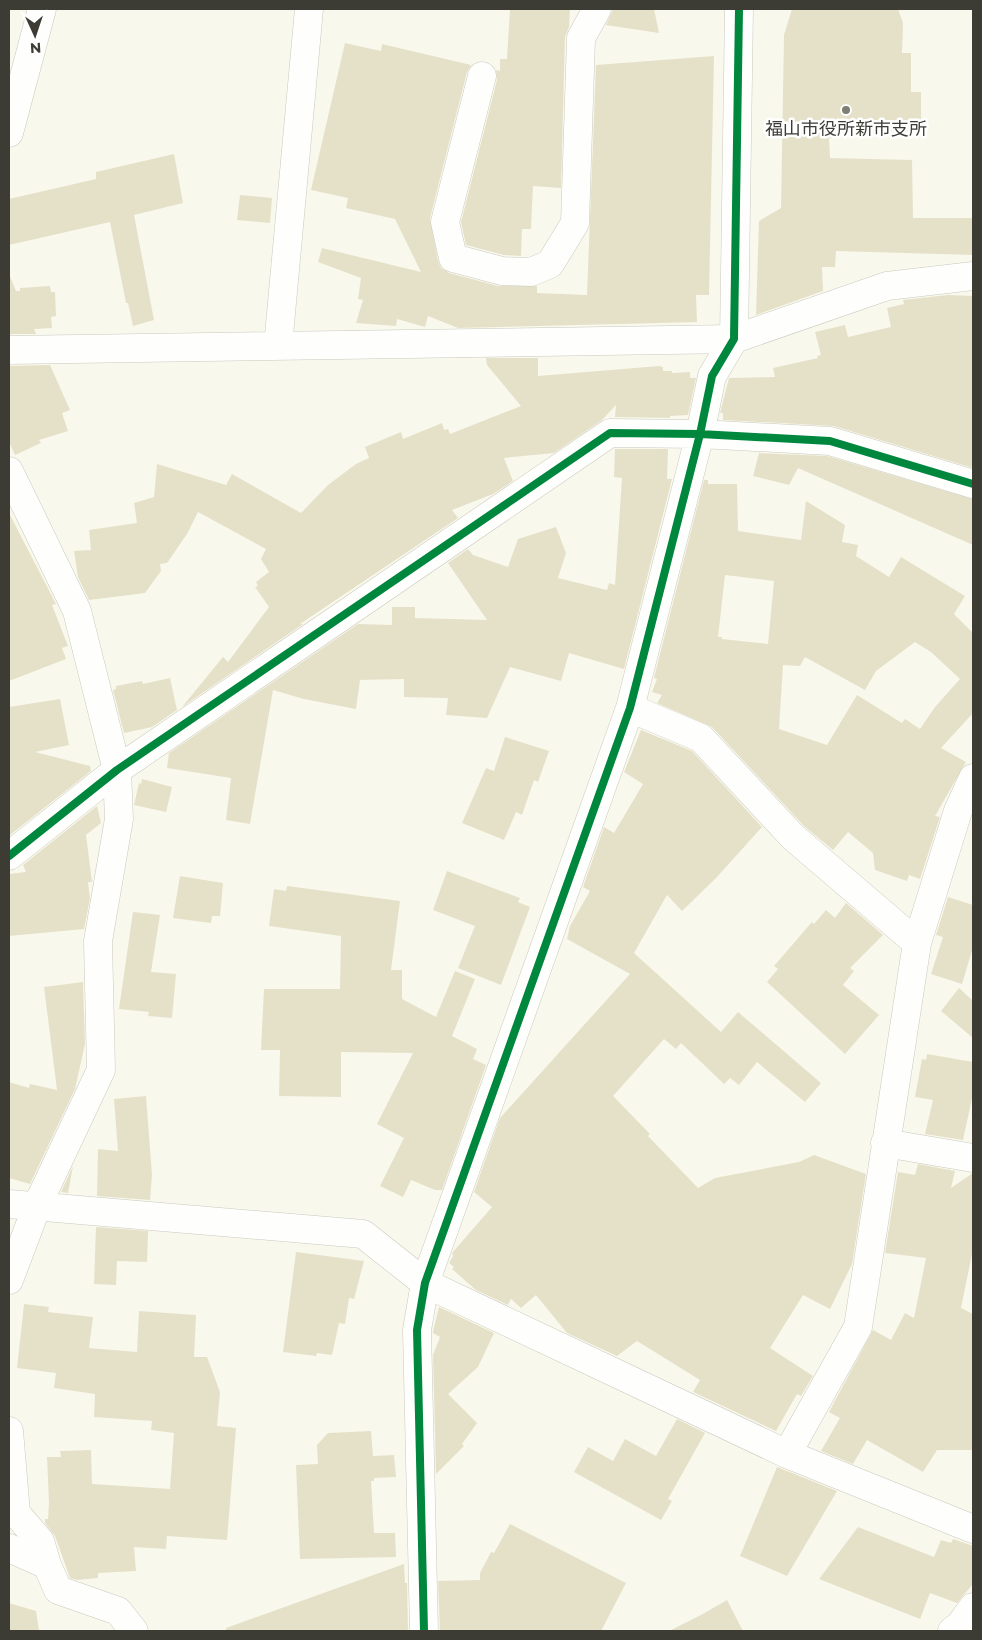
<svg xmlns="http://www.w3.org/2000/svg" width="982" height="1640" font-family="Montserrat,'Noto Sans JP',sans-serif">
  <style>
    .building { fill: #e5e1c9; fill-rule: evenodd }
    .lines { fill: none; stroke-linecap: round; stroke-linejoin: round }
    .minor-casing { stroke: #cac9c0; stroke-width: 29 }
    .minor { stroke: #fefefc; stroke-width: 28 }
    .cycleway-casing { stroke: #fff; stroke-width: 11 }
    .cycleway { stroke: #00873e; stroke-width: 8 }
    .poi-dot { fill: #7f7e74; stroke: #fff; stroke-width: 2 }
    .labels { text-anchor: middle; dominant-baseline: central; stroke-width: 5; stroke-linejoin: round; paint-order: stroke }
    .poi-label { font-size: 18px; fill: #3d3c34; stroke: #fff }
  </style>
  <rect width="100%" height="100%" fill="#f9f8ec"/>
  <path class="building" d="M510,9H570L569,27L565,37L561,188L533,186L531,229H522L521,256L504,255L466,245L461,222L497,80L496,70L500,71V59H507Z
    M613,9H654L659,33L606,25Z
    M792,9H898L903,23L902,53H911V92H921V127L829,138L830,158L912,160L913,218H973V255L836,251L835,267H822L823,291L756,315L759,221L781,208L784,35Z
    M345,43L381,51L382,44L471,65L467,72L430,218L438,261L441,268L449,273L498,286H537V293L587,295L596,65L714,56L709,295H696L697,322L458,328L428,316L425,327L397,319L396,326L356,323L363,300L358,299L361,278L318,262L322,248L421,272L395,219L346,208L348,198L311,190Z
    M174,154L183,203L134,215L154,320L133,326L128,303H126L110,222L9,245V199L96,179V172Z
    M240,195L272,198L270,223L237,220Z
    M9,274L16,291H20V288L50,286L51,292H55L56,316L51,317L52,328L34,329L36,334H9Z
    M948,295L973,296V468L834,426L723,420V413H720L729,378L775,377L773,368L818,358L817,356L821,355L815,332L845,325L848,337L891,327L887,308L904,304L903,300Z
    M486,358H538V376L659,366L663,367V371H672V373L690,372V378H696L688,415L670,416V418L615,417L616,405L602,420L554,453L504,458L513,481L493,494L452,510L458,518L300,624H303L182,707L223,657L228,662L269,607L255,587L258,586L256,582L269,572L261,559L266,549L198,512L187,534L167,563L160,564L161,571L145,593L89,600L78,577L74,551L91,550L89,530L137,523L134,503L154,497L157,464L226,485L232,474L301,513L328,485L356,464L369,458L365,447L401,432L403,439L442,423L444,430L448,429L450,434L521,406L487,365Z
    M50,365L70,410L62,413L68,431L39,440L41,443L15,455L9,442V366Z
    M615,449H668L667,479H672L624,669L569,653L561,681L510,667L487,718L446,715L448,698L404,697V679L360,680L356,709L304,699L273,690L250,824L226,820L231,778L167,768L169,753L358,624L392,625V607H415V618L487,620L448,563L468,549L473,555L508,567L518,539L556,527L566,553L558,578L607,590L609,583L615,585L622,478L614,477Z
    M759,453L827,456L973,499V545L798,468L789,485L753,476Z
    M704,480H708V484H737L738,531L801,540L806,501L845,525L842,542L858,545L856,556L889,577L901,557L965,596L954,614L973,633V713L941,748L966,762L935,816L940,817L920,879L909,875L907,881L875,870L873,853L848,832L833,850L804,826L712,727L657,703L662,695L652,692L657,679L654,678ZM725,575L774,581L768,644L722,639V637H718ZM915,642L931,652L960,679L935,707L920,729L905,719L902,723L857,695L827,745L779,729L783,665L800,666L805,657L865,690L876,671Z
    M9,513L56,604L52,605L68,646L62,648L66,659L9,681Z
    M170,678L177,710L152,727L124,733L113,690L116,689V686L142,681L143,684Z
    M60,699L69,745L35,752L90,766L91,771L10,835L9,707Z
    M641,730L692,751L762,827L717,877L682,911L667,895L634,953L721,1032L738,1012L821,1083L805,1102L757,1062L739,1085L730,1078L724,1084L681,1043L676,1049L664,1039L613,1096L650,1134L648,1136L698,1188L715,1178L799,1162L814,1155L866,1174L852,1264L830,1309L803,1295L770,1348L813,1376L801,1396L797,1394L776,1431L693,1392L700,1380L637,1341L617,1356L567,1333L536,1295L521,1308L511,1299L508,1305L476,1290L452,1269L454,1267L449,1263L453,1256L452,1253L492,1207L474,1192L500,1118L630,974L567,939L570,926L590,891L583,887L604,827L614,833L643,784L624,772Z
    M505,737L549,751L538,782L534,780L522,815L516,812L504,840L462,823L486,768L494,771Z
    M142,779L172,787L166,812L134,805L139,783L141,784Z
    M97,806L101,823L86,835L92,882H88L90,898L84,929L9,936V874L26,872L23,865Z
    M447,871L520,898L518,902L530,907L501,985L458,968L475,926L433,910Z
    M180,876L223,883L220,916H212L211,923L173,918Z
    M287,886L400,901L391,970H402V999L436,1017L455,971L475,979L452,1036L477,1049L473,1059L486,1065L442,1190H435L411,1180L403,1197L380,1186L404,1138L377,1124L413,1053L341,1052V1097L279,1096L280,1050H261L264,989H340L341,936L269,926L274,889L286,891Z
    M948,897L973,905V947L962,984L931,974L943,937L936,935Z
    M846,903L883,935L850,968L854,971L843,985L879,1015L845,1054L767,982L778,969L774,966L812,922L814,924L826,910L835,918Z
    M133,912L160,915L151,972L176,974L172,1018L148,1016L149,1012L119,1009Z
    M83,982L85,1044L75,1089L30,1184L9,1178V1082L29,1088L30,1084L57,1090L44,987Z
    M959,988L973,1001V1038L941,1011Z
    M927,1054L973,1062V1094L963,1140L925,1134L933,1100L915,1097L922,1059L926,1060Z
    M146,1096L152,1175L150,1200L97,1196L98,1149L118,1151L114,1099Z
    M918,1164L955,1171L951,1188L973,1173V1249L961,1308L973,1314V1450H937L923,1472L867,1440L853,1464L821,1451L840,1418L829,1412L873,1330L891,1340L905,1313L914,1318L926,1258L885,1253L898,1172L915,1175Z
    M73,1166L68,1193L61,1192Z
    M96,1227L148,1231L147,1262L117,1261L116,1285L94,1284Z
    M296,1252L364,1261L354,1299L349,1298L345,1324L339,1323L332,1355L317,1353L316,1356L283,1352Z
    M24,1304L49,1307L48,1312L93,1317L89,1348L137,1352L139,1311L196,1315L194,1357H207L220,1392L217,1426L236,1428L227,1540L167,1536L166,1549L134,1547L136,1571L98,1573V1578L77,1580L70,1578L55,1536L45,1523V1519H48L49,1503L47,1457H61L60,1451L91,1450L92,1484L170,1489L174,1433L151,1430L152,1421L94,1417L95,1394L54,1388L56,1373L17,1368Z
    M439,1307L494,1333L478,1367L448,1394L477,1423L462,1444L464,1446L436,1474L433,1355L440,1337L433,1333V1331Z
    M677,1419L705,1433L668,1499L672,1501L661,1520L574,1472L588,1447L613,1461L625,1439L656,1456Z
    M371,1431L373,1456L394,1455L396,1477L374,1478V1481H371L374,1533H395L396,1557L300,1559L296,1465L318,1464L317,1445L328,1433Z
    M777,1467L837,1491L787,1576L740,1556Z
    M510,1524L626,1583L601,1631H440L438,1581L480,1580V1573L491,1552L494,1553Z
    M858,1527L934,1557L941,1540L951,1543L953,1539L973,1546V1584L957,1603L930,1593L920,1619L819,1579Z
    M404,1564L405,1583H407L408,1631H226V1628Z
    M727,1600L743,1631H669L701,1615Z
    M9,1603L36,1611L39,1631H9Z"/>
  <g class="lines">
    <defs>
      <path id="minor" d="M482,76L445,222L453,258L502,271L531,272L550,264L575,223L581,38L597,9
        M9,133L42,9
        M278,346L309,9
        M9,350L734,339L887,286L973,276
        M9,471L77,611L117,770L119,819L98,941L101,1070L37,1206L9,1280
        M630,708L701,738L793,837L917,943
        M9,856L117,770L610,433L700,434L830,441L973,484
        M885,1143L973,1158
        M9,1204L363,1234L425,1283L787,1454L973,1529
        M9,1431L16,1513L40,1541L47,1565
        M787,1454L858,1327L917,943L958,811L973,778
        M9,1548L47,1565L58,1590L118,1611L134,1631
        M424,1631L417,1330L425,1283L630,708L700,434L712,376L734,339L739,9
        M952,1631L960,1625L973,1607"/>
    </defs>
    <use href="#minor" class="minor-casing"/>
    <use href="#minor" class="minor"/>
    <defs>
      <path id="cycleway" d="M9,856L117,770L610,433L700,434L830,441L973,484
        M424,1631L417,1330L425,1283L630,708L700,434L712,376L734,339L739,9"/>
    </defs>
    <use href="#cycleway" class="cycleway-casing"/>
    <use href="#cycleway" class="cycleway"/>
  </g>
  <circle class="poi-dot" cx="846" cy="110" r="5"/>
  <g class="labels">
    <g class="poi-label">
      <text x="846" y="129">福山市役所新市支所</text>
    </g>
  </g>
  <rect width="982" height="1640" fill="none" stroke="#3d3c34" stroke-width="20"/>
  <g transform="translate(35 35) rotate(177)" stroke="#ffffff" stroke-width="4" paint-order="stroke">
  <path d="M0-4L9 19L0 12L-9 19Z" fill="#3d3c34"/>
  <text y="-8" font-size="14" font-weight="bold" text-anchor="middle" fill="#3d3c34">N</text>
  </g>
</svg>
